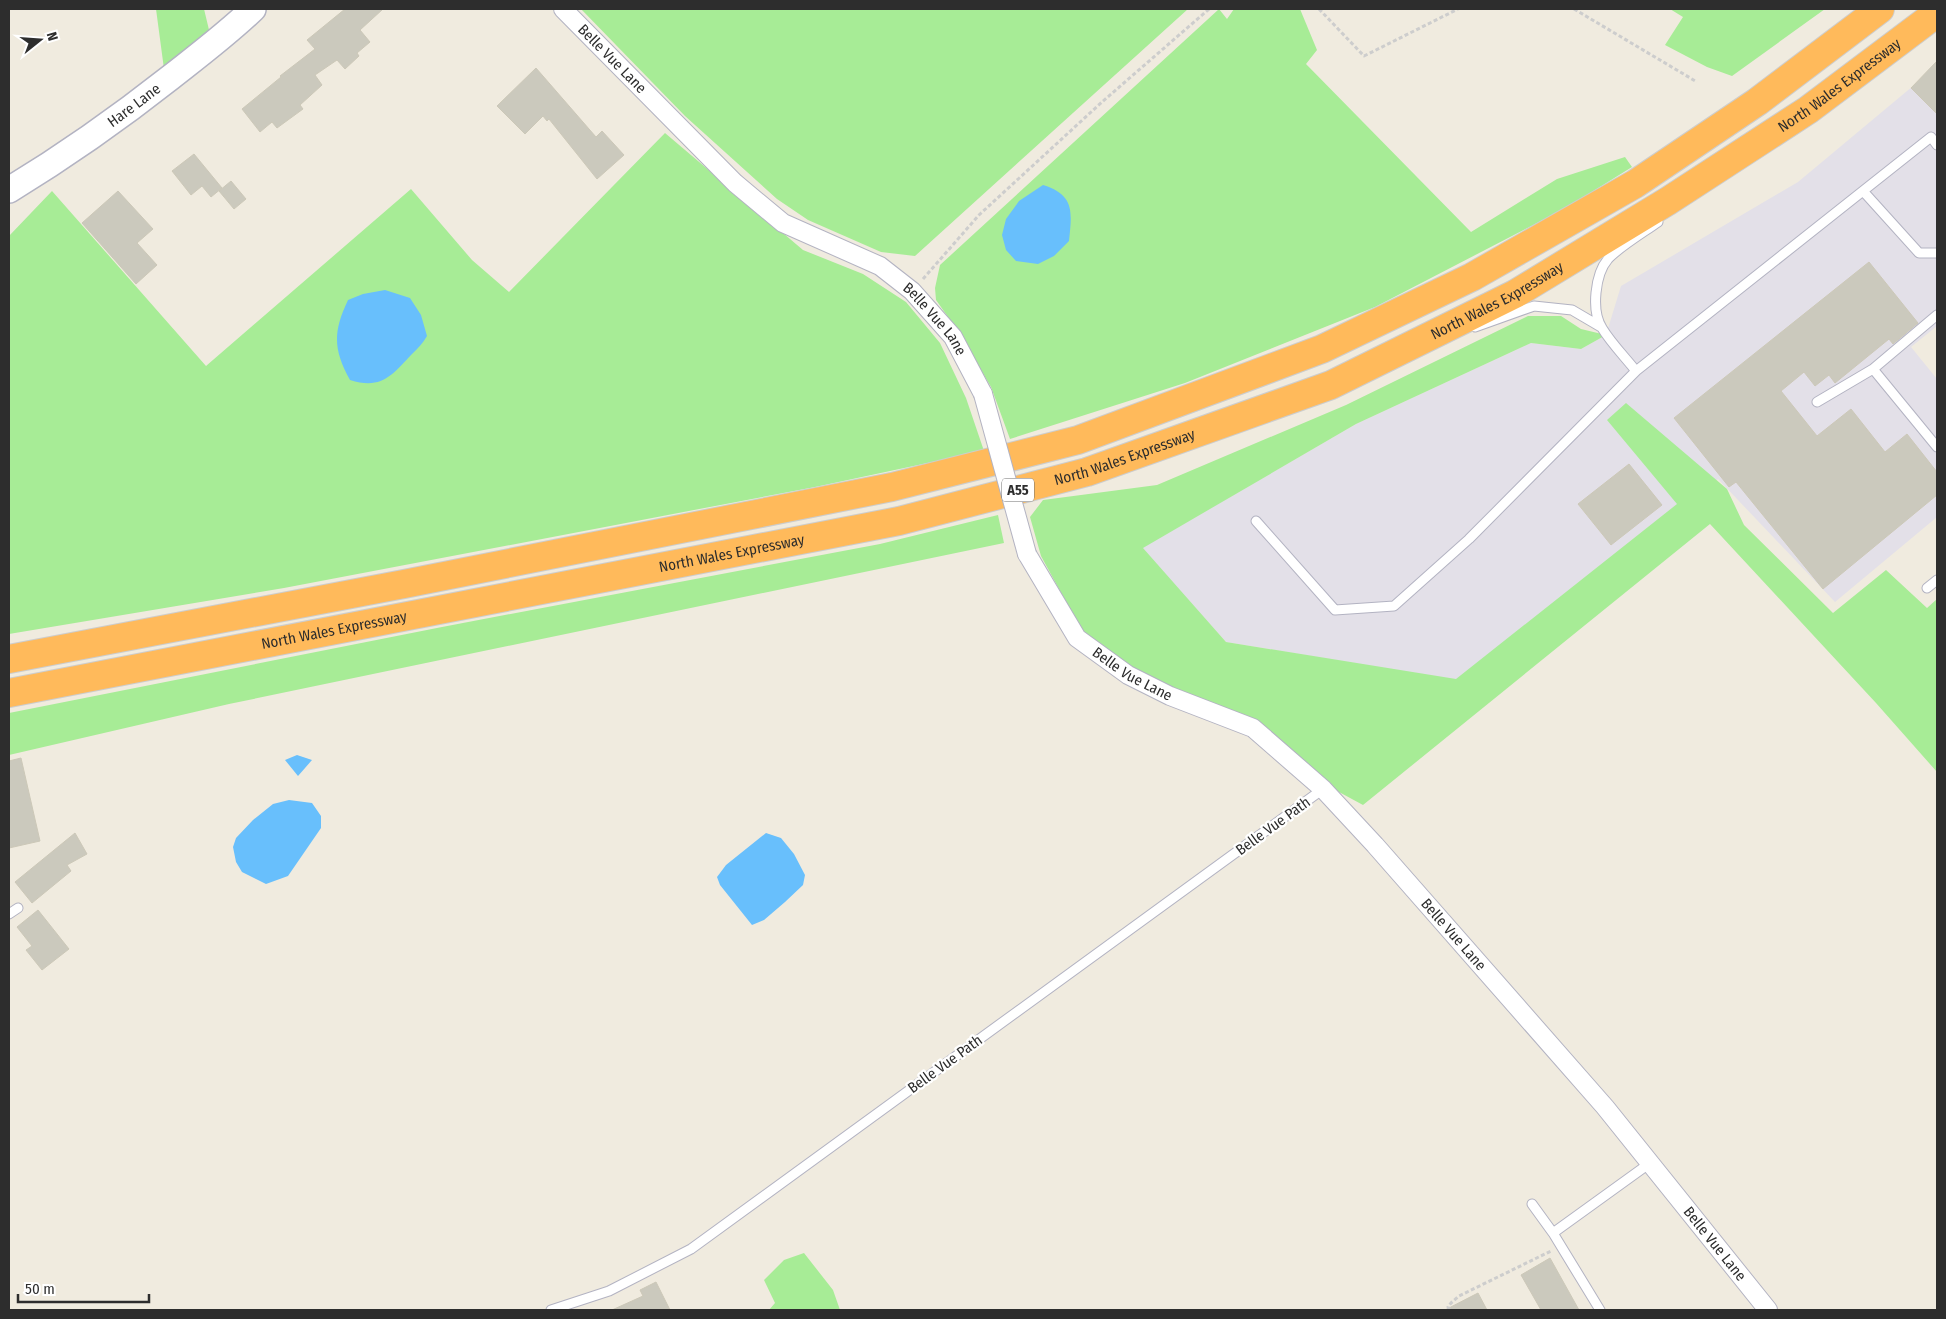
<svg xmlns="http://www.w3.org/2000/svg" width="1946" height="1319" font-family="'Fira Sans Condensed',sans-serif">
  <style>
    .industrial { fill: #e3e0e8 }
    .green { fill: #a7ec96 }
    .water { fill: #68bffc }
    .building { fill: #cbc9bd; stroke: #ccc8b8 }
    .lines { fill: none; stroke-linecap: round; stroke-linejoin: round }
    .lane-casing { stroke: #b3b3c2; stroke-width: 11 }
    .street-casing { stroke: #b3b3c2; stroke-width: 20 }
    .secondary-casing { stroke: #b3b3c2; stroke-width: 28 }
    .highway-casing { stroke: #cdcdcd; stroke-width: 30 }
    .path { stroke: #cdcdcd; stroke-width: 3; stroke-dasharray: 4 2.5; stroke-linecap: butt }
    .lane { stroke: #fff; stroke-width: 9 }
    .street { stroke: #fff; stroke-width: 18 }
    .secondary { stroke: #fff; stroke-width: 25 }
    .highway { stroke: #ffba5b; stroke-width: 28 }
    .street-bridge-casing { stroke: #b3b3c2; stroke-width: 20; stroke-linecap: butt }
    .street-bridge { stroke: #fff; stroke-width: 18 }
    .labels { text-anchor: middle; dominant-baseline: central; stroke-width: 4.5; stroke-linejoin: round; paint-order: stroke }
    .shield { fill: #fff; stroke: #6c6c6c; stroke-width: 1 }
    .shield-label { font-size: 14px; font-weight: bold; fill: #2d2d2d }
    .street-label { font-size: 15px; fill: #2d2d2d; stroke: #fff }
  </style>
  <rect width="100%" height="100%" fill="#f0ebdf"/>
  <path class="industrial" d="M1937,66V326L1911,347L1937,379V517L1835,602L1718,479L1456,680L1226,642L1142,548L1356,424L1531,343L1581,349L1606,335L1621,286L1798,182Z"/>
  <path class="green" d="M156,9H204L210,34L164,69Z
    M581,9H1188L915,256L881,252L808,220L777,199L685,116Z
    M1219,9L1227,19L1234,9H1300L1317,50L1306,64L1471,232L1557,179L1625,157L1632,167L1566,208L1375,307L1185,383L1010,439L991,387L958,331L936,300L935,288L940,265Z
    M1670,9H1825L1732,76L1707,67L1665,45L1683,17Z
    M665,133L803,250L863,274L906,302L940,343L966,398L984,451L815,487L284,588L9,634V236L52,191L206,366L411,189L472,260L509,292Z
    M1528,316H1561L1581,329L1606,335L1581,349L1531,343L1356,424L1143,548L1226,642L1456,679L1677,504L1607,420L1626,403L1727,489L1744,525L1833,613L1886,570L1927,608L1937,599V772L1876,703L1710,524L1363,805L1326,785L1254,722L1187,697L1130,669L1083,633L1041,556L1030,517L1043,500L1157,485L1346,405Z
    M998,515L1004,543L229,704L9,755V713L442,627L880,544Z
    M804,1253L833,1290L840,1310H769L775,1303L764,1280L784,1260Z"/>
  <path class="water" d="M1043,185C1075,195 1072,212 1069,241L1054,256L1038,264L1016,261L1006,250L1002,235L1006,219L1019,201Z
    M385,290L410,298L421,315L427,336C423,343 418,348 412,354C392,375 382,390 350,380C333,349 333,332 348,300L363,294Z
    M297,755L312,760L298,776L285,760Z
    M289,800L312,803L321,816V828L288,876L266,884L242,872L236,862L233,847L236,838L253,820L273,804Z
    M766,833L781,838L794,854L805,875L803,885L785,902L764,920L752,925L720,885L717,877L726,865Z"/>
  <path class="building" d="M345,9H383L360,30L370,42L357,53L359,56L345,69L337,60L315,75L322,85L300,105L303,109L277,128L272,122L260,132L242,109L281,77L280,76L315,49L307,40Z
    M1937,61V114L1911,88Z
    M536,68L596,137L602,131L624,155L597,179L549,119L547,121L543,116L525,134L497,106Z
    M194,154L222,188L211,197L202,186L191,195L172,171Z
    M231,181L246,199L234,209L219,191Z
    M118,191L153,229L137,243L157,265L136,284L82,223Z
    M1869,262L1918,323L1893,344L1889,339L1835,383L1829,375L1815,386L1804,372L1781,391L1817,436L1851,409L1885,452L1907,434L1937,472V495L1823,589L1736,482L1729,487L1674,418Z
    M1629,464L1662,505L1611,545L1578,504Z
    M21,758L40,841L9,848V761Z
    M75,833L87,854L67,865L71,871L32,903L15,882Z
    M38,910L69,949L42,970L26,950L32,946L17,927Z
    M1550,1258L1579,1310H1541L1521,1275Z
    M656,1282L670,1310H612L643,1296L640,1290Z
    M1478,1293L1487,1310H1445Z"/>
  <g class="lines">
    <defs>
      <path id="lane" d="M1863,191L1919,253H1937
        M1475,327L1534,306L1572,310L1601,327
        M1873,369L1937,447
        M1636,371C1625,357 1611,343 1602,328C1591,311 1595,274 1608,259C1619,247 1644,232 1658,222
        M1817,402L1873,369L1937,315
        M1256,521L1335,610L1394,606L1469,539L1636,371L1931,137L1937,145
        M1927,588L1937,580
        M9,914L18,908
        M1532,1204L1553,1233L1650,1163
        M1553,1233L1600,1310
        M551,1310L609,1291L691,1249L1323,789"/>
      <g id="street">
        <path id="s1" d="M563,9L735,183L783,223L880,266L912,291L953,337L983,394"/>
        <path id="s2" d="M1027,554L1077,638L1128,675L1170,696L1253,728L1323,789L1375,845L1605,1107L1768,1310"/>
      </g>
      <g id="secondary">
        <path id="s3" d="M9,190C65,156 119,118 171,77C199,55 227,34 253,9"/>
      </g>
      <g id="highway">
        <path d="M9,659L404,584L892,487L1078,440L1322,349L1472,277L1635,184L1757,102L1880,9"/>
        <path id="s4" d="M9,693L899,521L1087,472L1331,385L1515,294L1668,201L1808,110L1937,13"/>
      </g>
    </defs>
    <use href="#lane" class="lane-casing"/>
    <use href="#street" class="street-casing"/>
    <use href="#secondary" class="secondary-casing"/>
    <use href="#highway" class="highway-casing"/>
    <path class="path" d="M1319,9L1364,56L1458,9
      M1574,9L1697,82
      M923,279L979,215L1102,102L1209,9
      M1450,1310L1448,1307L1451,1303L1459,1296L1551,1251"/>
    <use href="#lane" class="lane"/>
    <use href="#street" class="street"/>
    <use href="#secondary" class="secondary"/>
    <use href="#highway" class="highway"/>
    <defs>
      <path id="street-bridge" d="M983,394L1027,554"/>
    </defs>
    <use href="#street-bridge" class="street-bridge-casing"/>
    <use href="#street-bridge" class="street-bridge"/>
  </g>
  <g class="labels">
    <rect class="shield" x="1002" y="478.5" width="32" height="23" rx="4"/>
    <g class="shield-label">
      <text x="1018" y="490">A55</text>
    </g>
    <g class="street-label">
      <text stroke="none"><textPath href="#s1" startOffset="70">Belle Vue Lane</textPath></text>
      <text stroke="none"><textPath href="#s4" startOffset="1951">North Wales Expressway</textPath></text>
      <text stroke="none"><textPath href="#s3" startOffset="151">Hare Lane</textPath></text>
      <text stroke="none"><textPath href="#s4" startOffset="1546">North Wales Expressway</textPath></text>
      <text stroke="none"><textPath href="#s1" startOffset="490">Belle Vue Lane</textPath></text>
      <text stroke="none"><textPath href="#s4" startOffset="1141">North Wales Expressway</textPath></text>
      <text stroke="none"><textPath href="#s4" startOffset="736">North Wales Expressway</textPath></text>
      <text stroke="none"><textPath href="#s4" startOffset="331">North Wales Expressway</textPath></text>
      <text stroke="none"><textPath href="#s2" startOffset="164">Belle Vue Lane</textPath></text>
      <text transform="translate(1273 826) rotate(-36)">Belle Vue Path</text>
      <text stroke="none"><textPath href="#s2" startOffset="585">Belle Vue Lane</textPath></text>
      <text transform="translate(945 1064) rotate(-36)">Belle Vue Path</text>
      <text stroke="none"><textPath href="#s2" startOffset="990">Belle Vue Lane</textPath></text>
    </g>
  </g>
  <rect width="1946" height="1319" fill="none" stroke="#2d2d2d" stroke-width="20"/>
  <g transform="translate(40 40) rotate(73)" stroke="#ffffff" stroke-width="4" paint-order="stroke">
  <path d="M0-4L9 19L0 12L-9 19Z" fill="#2d2d2d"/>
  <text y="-8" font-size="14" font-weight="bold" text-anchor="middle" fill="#2d2d2d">N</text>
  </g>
  <path d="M18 1294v8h131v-8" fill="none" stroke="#2d2d2d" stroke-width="2.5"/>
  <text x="25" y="1294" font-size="15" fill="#2d2d2d" stroke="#ffffff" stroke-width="4" paint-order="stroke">50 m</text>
</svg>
